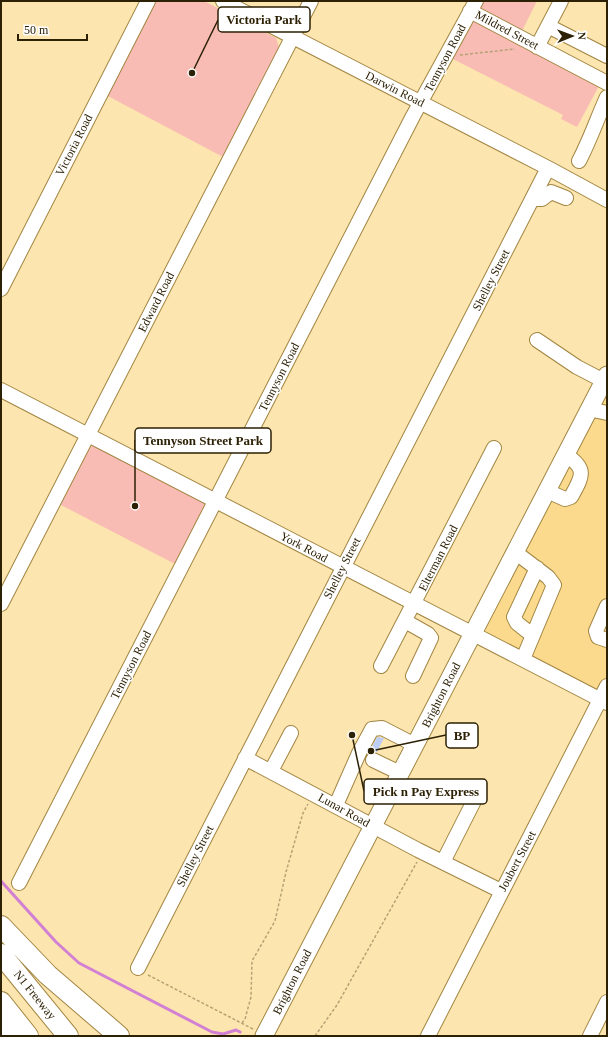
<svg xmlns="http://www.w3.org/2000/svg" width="608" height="1037" font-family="Georgia,serif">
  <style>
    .built { fill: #fbda8d }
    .green { fill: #f8bcb4 }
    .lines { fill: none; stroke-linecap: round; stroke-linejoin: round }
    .stream { stroke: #d280d3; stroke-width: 3 }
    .building { fill: #bdcef6 }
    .minor-casing { stroke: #a18542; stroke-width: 16 }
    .major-casing { stroke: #a18542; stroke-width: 19 }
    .highway-casing { stroke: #a18542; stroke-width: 22 }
    .path { stroke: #b5a274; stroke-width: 1.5; stroke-dasharray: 3 2; stroke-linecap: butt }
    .minor { stroke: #fff; stroke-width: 14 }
    .major { stroke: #fff; stroke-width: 17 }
    .highway { stroke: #fff; stroke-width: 20 }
    .labels { text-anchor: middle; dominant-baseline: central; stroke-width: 3; stroke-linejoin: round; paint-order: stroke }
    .street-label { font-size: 12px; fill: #2d2105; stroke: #fff }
    .leader { fill: none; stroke: #2d2105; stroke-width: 1.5 }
    .callout-dot { fill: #2d2105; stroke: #fff; stroke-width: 1.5 }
    .callout { fill: #fff; stroke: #2d2105; stroke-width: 1.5 }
    .callout-label { font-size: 13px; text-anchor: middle; font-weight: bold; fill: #2d2105 }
  </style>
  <rect width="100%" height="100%" fill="#fde5af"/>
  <path class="built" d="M607,378V685L600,698L474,633Z"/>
  <path class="green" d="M152,1H204L276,38L280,51L225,158L104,94Z
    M479,1H537L521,33L480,9Z
    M478,21L600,84L577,127L561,119L563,115L449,57L471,22Z
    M92,446H95L207,504L179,566L59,504L86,451Z"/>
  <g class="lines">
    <path class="stream" d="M1,881L56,942L79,963L212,1032L223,1034L236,1030L240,1032"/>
  </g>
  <path class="building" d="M377,737L384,738L377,752L369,753Z"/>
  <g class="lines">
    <defs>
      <path id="minor" d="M223,1L548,168L607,200
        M470,11L607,83
        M548,26L607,56
        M537,47L561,1
        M579,161C590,140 597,119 607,97
        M533,199H542L551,192L566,198
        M1,289L148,1
        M537,340L577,367L604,381
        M1,390L607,703
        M589,409L607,413
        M547,491L565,499L571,497C582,477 588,469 566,455
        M515,552L548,577L554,585L523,659
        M1,604L311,1
        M607,606L596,631L598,637L607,640
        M405,621L428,634L431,638L413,676
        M532,635L517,623L514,617L537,568
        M381,666L494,448
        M245,758L418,850L501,891
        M373,760L400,773
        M271,771L291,733
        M336,805L359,753L372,729L382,728L415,745
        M443,862L477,795
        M19,883L413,116L476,1
        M138,968L548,168
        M428,1036L607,686
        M590,1036L607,1002"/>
      <path id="major" d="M264,1036L607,375"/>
      <path id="highway" d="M1,926L48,975L119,1036
        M1,954L68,1036
        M1,1002L28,1036
        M1,1029L5,1036"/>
    </defs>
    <use href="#minor" class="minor-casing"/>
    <use href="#major" class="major-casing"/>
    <use href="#highway" class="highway-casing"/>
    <path class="path" d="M460,55L515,49
      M148,975L253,1029
      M242,1023L245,1019L251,997L252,961L275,921L286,872L303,813L308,804
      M315,1036L337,1005L417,862"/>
    <use href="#minor" class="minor"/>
    <use href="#major" class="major"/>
    <use href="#highway" class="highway"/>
  </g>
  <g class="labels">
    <g class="street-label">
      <text transform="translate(507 30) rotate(28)">Mildred Street</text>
      <text transform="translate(445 58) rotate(-62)">Tennyson Road</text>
      <text transform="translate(395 89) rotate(27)">Darwin Road</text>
      <text transform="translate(74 145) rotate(-63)">Victoria Road</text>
      <text transform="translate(491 280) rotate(-63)">Shelley Street</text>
      <text transform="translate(156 302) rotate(-63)">Edward Road</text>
      <text transform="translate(279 377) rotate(-63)">Tennyson Road</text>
      <text transform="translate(304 547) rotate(28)">York Road</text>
      <text transform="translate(438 558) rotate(-63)">Elterman Road</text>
      <text transform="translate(342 568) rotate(-63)">Shelley Street</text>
      <text transform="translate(131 665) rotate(-63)">Tennyson Road</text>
      <text transform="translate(441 695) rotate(-63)">Brighton Road</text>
      <text transform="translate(344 810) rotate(29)">Lunar Road</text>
      <text transform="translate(195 856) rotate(-63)">Shelley Street</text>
      <text transform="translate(517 861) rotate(-62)">Joubert Street</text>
      <text transform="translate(292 982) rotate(-63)">Brighton Road</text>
      <text transform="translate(35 995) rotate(51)">N1 Freeway</text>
    </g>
  </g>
  <path class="leader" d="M192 73L218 20M135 506L135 440M371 751L446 735M352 735L364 791"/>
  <g class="callout-dot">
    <circle cx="192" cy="73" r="4"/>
    <circle cx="135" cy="506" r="4"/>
    <circle cx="371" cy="751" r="4"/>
    <circle cx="352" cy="735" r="4"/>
  </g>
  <g class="callout">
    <rect x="218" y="7" width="92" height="25" rx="4"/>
    <rect x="135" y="428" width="136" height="25" rx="4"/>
    <rect x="446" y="723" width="32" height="25" rx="4"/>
    <rect x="364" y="779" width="123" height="25" rx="4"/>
  </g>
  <g class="callout-label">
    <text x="264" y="24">Victoria Park</text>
    <text x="203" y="445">Tennyson Street Park</text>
    <text x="462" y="740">BP</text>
    <text x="426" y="796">Pick n Pay Express</text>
  </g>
  <rect width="608" height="1037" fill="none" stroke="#2d2105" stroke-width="4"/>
  <g transform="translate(572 36) rotate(89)" stroke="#ffffff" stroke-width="3" paint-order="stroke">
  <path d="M0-3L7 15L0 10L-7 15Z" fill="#2d2105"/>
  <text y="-6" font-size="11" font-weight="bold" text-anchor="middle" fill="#2d2105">N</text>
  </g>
  <path d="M18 34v6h69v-6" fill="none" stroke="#2d2105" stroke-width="2"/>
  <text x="24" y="34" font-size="12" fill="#2d2105" stroke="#ffffff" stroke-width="3" paint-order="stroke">50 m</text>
</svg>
